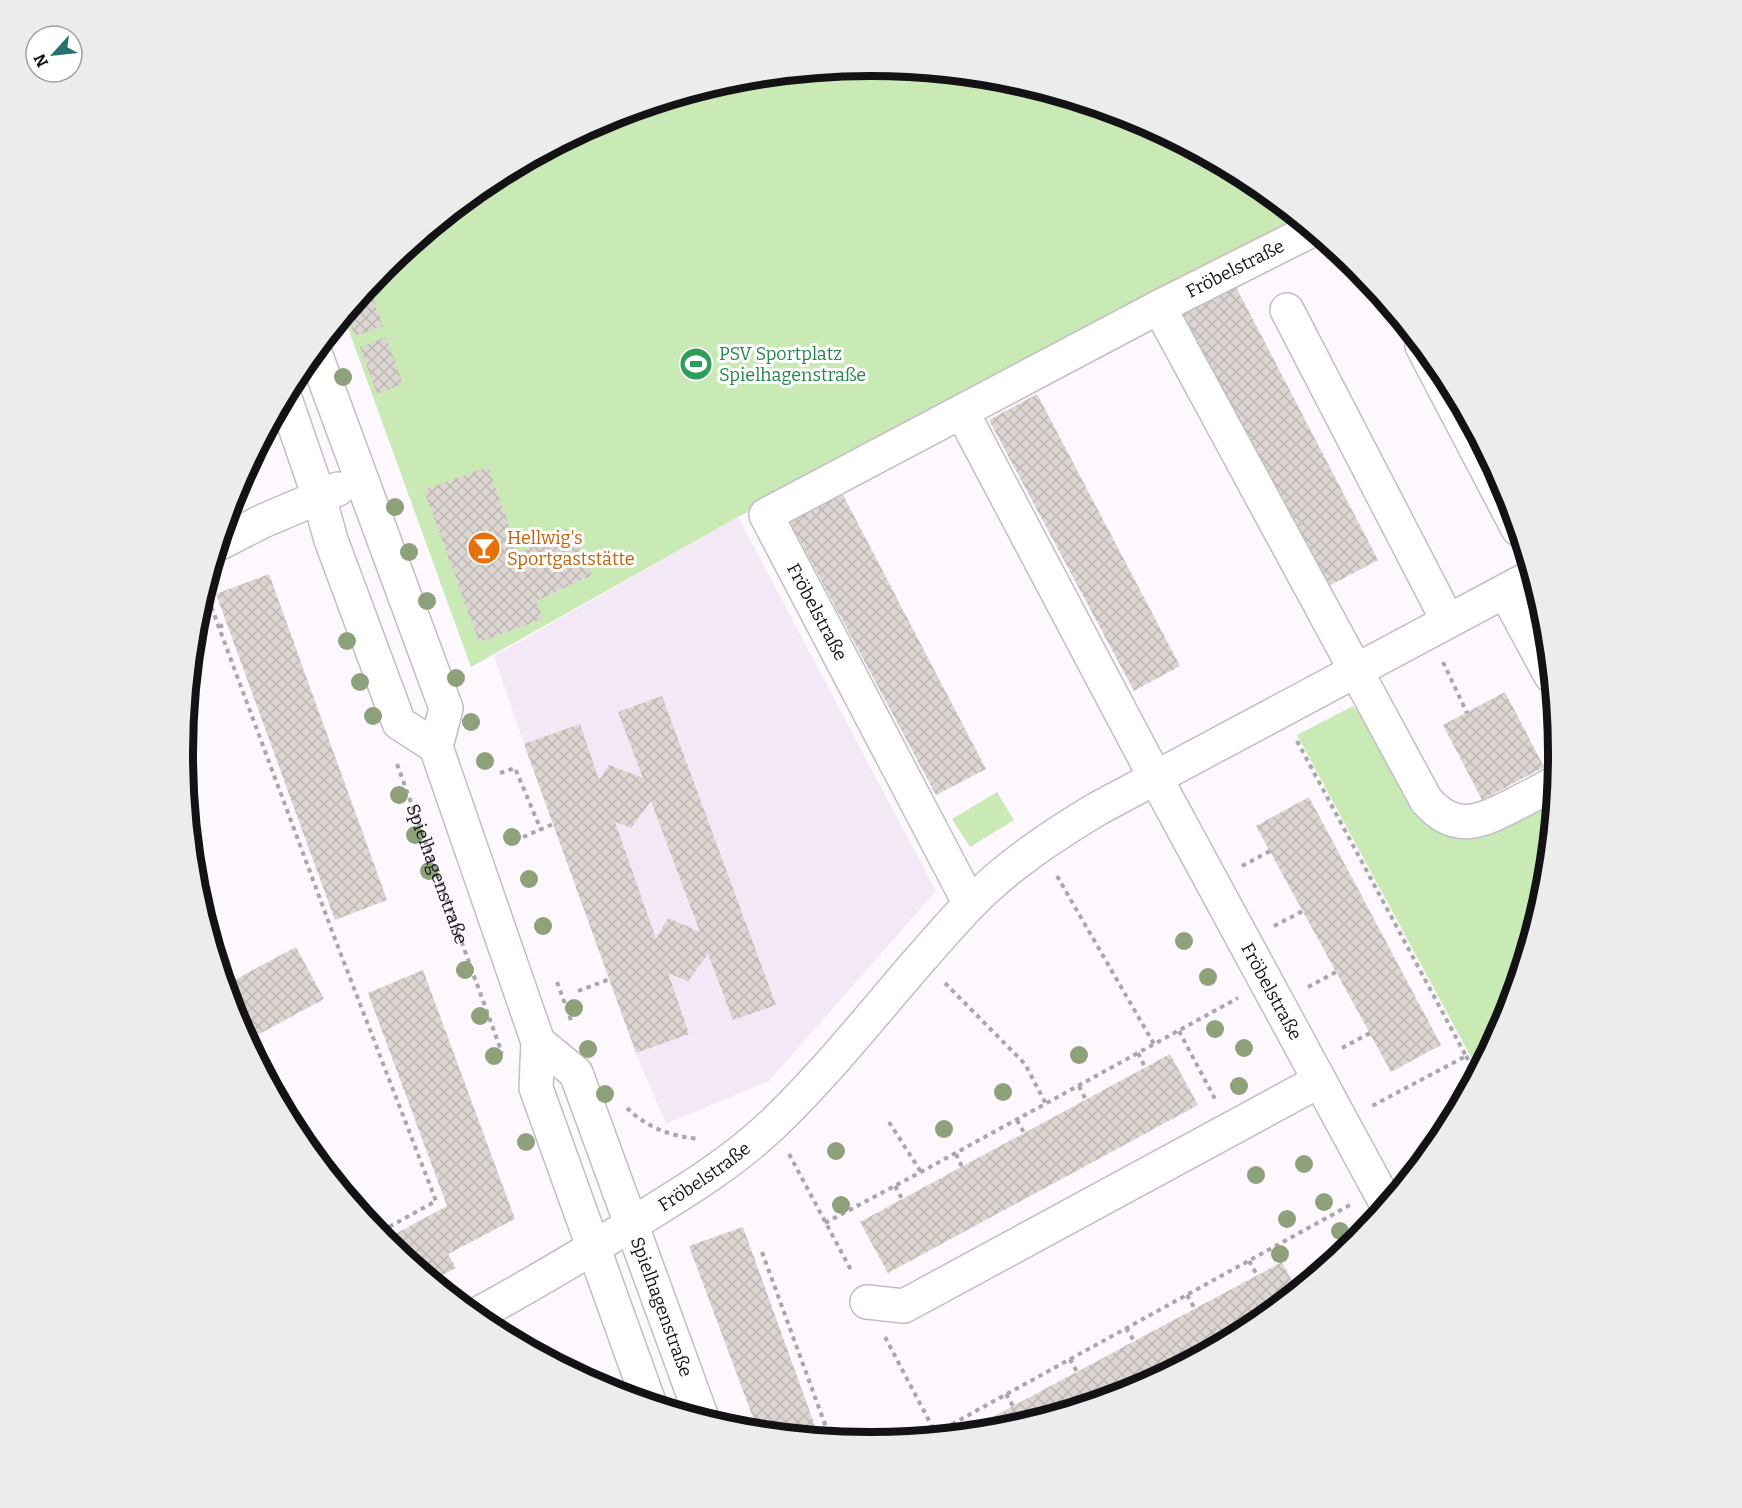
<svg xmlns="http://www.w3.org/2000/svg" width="1742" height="1508" font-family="Bitter,serif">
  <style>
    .commercial { fill: #fce9fb }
    .built { fill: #f3e9f6 }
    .park { fill: #caeab5 }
    .building { fill: url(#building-cross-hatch); fill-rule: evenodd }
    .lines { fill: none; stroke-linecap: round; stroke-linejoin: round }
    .minor-casing { stroke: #c2bec3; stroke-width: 36 }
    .path { stroke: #aaa7ab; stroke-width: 4; stroke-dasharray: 4.5 4.5; stroke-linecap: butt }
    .minor { stroke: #fff; stroke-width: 33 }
    .tree { fill: #8ea17a }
    .labels { text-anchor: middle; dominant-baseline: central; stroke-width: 6; stroke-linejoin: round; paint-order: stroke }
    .street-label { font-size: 18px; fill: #131214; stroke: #fff }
    .leisure-label { font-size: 18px; fill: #27864d; stroke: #fff; text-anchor: start }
    .food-label { font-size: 18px; fill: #c56008; stroke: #fff; text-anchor: start }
    .rim { fill: none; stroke: #131214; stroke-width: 8 }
  </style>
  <defs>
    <pattern id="building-cross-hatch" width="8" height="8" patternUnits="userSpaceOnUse" patternTransform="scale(1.5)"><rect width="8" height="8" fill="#dcd5d2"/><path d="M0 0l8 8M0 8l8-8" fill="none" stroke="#bcb6b3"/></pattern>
  </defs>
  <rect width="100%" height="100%" fill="#fdf8fe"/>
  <path class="commercial" d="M259,446L266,461L242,477Z"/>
  <path class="built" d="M738,517L936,891L769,1081L666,1124L636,1053L524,744L494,656Z"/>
  <path class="park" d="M871,66L1006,79L1135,119L1254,182L1302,222L738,517L471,667L344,317L385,267L489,182L608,118L737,79Z
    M1353,706L1373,727L1423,816L1555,796L1546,889L1506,1018L1478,1070L1297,735Z
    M997,792L1014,820L970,847L952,819Z"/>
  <path class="building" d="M1235,285L1378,560L1327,587L1182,312Z
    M369,287L383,326L355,336L347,314Z
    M386,337L403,384L377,394L360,347Z
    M1037,394L1180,666L1134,691L989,420Z
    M488,467L519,553L568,528L592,575L536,601L543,619L479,642L424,490Z
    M842,493L986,769L936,795L790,522Z
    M269,574L387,900L335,920L216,594Z
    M1505,692L1544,767L1482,800L1443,725Z
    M662,696L776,1005L733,1020L708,954L688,981L668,973L689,1034L636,1053L524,744L580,724L599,780L609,765L643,778L618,712ZM651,801L700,932L668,918L656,939L615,822L631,828Z
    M1309,797L1441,1045L1391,1072L1256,826Z
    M296,947L324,999L248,1040L235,1017L225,985Z
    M423,970L515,1219L448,1254L456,1268L433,1280L384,1240L447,1206L368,993Z
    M1170,1054L1198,1105L888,1273L860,1222Z
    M1447,1129L1443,1137L1432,1150L1426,1140Z
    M743,1227L819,1437L758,1431L689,1246Z
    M1282,1262L1297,1290L1253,1326L1134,1390L1005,1429L976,1432L974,1427Z
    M563,1356L568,1368L551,1360Z"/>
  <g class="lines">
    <defs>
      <g id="minor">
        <path d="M1159,307L1426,800C1455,834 1481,822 1515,804C1529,797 1543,790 1556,782"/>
        <path d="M1287,310L1448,621"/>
        <path d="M1422,346L1518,529"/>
        <path d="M315,353L446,708L436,747L538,1042L536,1088L649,1402"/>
        <path d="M285,398L319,497L331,540L399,723L436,747"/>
        <path id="s2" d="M962,412L1146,760L1387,1205"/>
        <path d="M220,543L263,521L338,489"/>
        <path d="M1505,591L1551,676"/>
        <path id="s3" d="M970,904L766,515L1159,307L1312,230"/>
        <path id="s4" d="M538,1042L576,1073L702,1418"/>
        <path d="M867,1302L904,1306L1319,1081"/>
        <path id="s5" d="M476,1315C528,1287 578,1257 629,1226C679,1195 730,1165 773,1124C844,1056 902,975 970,904C1007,866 1052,836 1097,809L1533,576"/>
      </g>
    </defs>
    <use href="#minor" class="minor-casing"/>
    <g class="path">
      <path d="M205,590L335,939L436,1201L378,1233"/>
      <path d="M219,627L227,624"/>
      <path d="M1443,662L1467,713"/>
      <path d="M1297,741L1466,1056L1372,1106"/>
      <path id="s1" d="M397,764L502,1053"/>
      <path d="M500,773L515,768L541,830"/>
      <path d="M523,837L553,824"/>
      <path d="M1242,866L1270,851"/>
      <path d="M1057,876L1154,1044"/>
      <path d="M1274,926L1303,911"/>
      <path d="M557,982L572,1023"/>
      <path d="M945,983L1025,1064L1046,1104"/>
      <path d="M1308,987L1336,972"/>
      <path d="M578,991L610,979"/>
      <path d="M1179,1031L1215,1099"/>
      <path d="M1342,1048L1370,1033"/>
      <path d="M1138,1053L1145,1067"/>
      <path d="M1466,1056L1476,1075"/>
      <path d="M1079,1086L1086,1100"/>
      <path d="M627,1108C647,1128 673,1137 700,1139"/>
      <path d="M1017,1120L1024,1133"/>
      <path d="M889,1122L921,1172"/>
      <path d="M789,1154L852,1272"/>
      <path d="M956,1154L962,1167"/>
      <path d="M895,1186L902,1199"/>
      <path d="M825,1223L921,1172L1238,998"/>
      <path d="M762,1252L830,1438"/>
      <path d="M1249,1261L1257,1275"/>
      <path d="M1187,1295L1195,1309"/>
      <path d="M1126,1328L1134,1341"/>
      <path d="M885,1337L936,1434"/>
      <path d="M1070,1359L1077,1372"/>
      <path d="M1006,1394L1013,1406"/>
      <path d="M936,1433L1350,1205"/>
    </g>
    <use href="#minor" class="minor"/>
  </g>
  <g class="tree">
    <circle cx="343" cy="377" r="9"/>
    <circle cx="395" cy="507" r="9"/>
    <circle cx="409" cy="552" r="9"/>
    <circle cx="427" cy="601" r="9"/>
    <circle cx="347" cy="641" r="9"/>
    <circle cx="456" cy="678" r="9"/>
    <circle cx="360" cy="682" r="9"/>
    <circle cx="373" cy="716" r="9"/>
    <circle cx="471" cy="722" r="9"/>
    <circle cx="485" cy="761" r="9"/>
    <circle cx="399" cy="795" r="9"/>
    <circle cx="415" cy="835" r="9"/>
    <circle cx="512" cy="837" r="9"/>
    <circle cx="429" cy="871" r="9"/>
    <circle cx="529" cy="879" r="9"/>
    <circle cx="543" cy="926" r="9"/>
    <circle cx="1184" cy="941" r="9"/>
    <circle cx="465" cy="970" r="9"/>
    <circle cx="1208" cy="977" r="9"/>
    <circle cx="574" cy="1008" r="9"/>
    <circle cx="480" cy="1016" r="9"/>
    <circle cx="1215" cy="1029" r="9"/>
    <circle cx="1244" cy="1048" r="9"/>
    <circle cx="588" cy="1049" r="9"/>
    <circle cx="1079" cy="1055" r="9"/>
    <circle cx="494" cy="1056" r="9"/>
    <circle cx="1239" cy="1086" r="9"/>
    <circle cx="1003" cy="1092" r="9"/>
    <circle cx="605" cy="1094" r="9"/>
    <circle cx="944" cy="1129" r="9"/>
    <circle cx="526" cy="1142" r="9"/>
    <circle cx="836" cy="1151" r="9"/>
    <circle cx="1304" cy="1164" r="9"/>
    <circle cx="1256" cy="1175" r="9"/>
    <circle cx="1324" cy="1202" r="9"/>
    <circle cx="841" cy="1205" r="9"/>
    <circle cx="1287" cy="1219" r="9"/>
    <circle cx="1340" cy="1231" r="9"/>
    <circle cx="1280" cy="1254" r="9"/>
  </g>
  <defs>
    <symbol id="stadium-disc" viewBox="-11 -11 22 22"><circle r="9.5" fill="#2e9e5b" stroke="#fff"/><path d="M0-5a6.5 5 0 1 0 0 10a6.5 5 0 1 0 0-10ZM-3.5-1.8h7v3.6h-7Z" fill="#fff"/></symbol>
    <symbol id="bar-disc" viewBox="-11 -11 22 22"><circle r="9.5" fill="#e8710a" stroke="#fff"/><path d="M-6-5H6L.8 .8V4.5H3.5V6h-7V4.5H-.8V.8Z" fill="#fff"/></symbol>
  </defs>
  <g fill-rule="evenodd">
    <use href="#stadium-disc" x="677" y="345" width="38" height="38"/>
    <use href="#bar-disc" x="465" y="529" width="38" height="38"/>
  </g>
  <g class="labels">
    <g class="street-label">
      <text stroke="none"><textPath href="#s3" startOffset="969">Fröbelstraße</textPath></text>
      <text transform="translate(817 612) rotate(62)">Fröbelstraße</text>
      <text stroke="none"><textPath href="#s1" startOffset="117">Spielhagenstraße</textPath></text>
      <text stroke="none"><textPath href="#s2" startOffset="657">Fröbelstraße</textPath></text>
      <text stroke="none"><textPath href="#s5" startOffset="267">Fröbelstraße</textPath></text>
      <text stroke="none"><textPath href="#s4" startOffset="298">Spielhagenstraße</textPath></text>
    </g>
    <g class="leisure-label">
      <text x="719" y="354">PSV Sportplatz<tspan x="719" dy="21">Spielhagenstraße</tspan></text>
    </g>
    <g class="food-label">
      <text x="507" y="538">Hellwig's<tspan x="507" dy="21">Sportgaststätte</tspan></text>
    </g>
  </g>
  <path d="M0 0H1742V1508H0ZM870 76H871A677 677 0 0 1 1548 753V755A677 677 0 0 1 871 1432H870A677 677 0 0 1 193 755V753A677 677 0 0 1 870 76Z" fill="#ececec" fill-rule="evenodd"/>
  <path class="rim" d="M870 76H871A677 677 0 0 1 1548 753V755A677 677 0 0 1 871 1432H870A677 677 0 0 1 193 755V753A677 677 0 0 1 870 76Z"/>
  <g transform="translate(54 54) rotate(243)"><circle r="28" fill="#ffffff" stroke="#a1a0a1" stroke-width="1.5"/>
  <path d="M0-4.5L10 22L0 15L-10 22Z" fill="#267173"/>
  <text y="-9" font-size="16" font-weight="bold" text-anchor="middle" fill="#131214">N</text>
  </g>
</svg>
